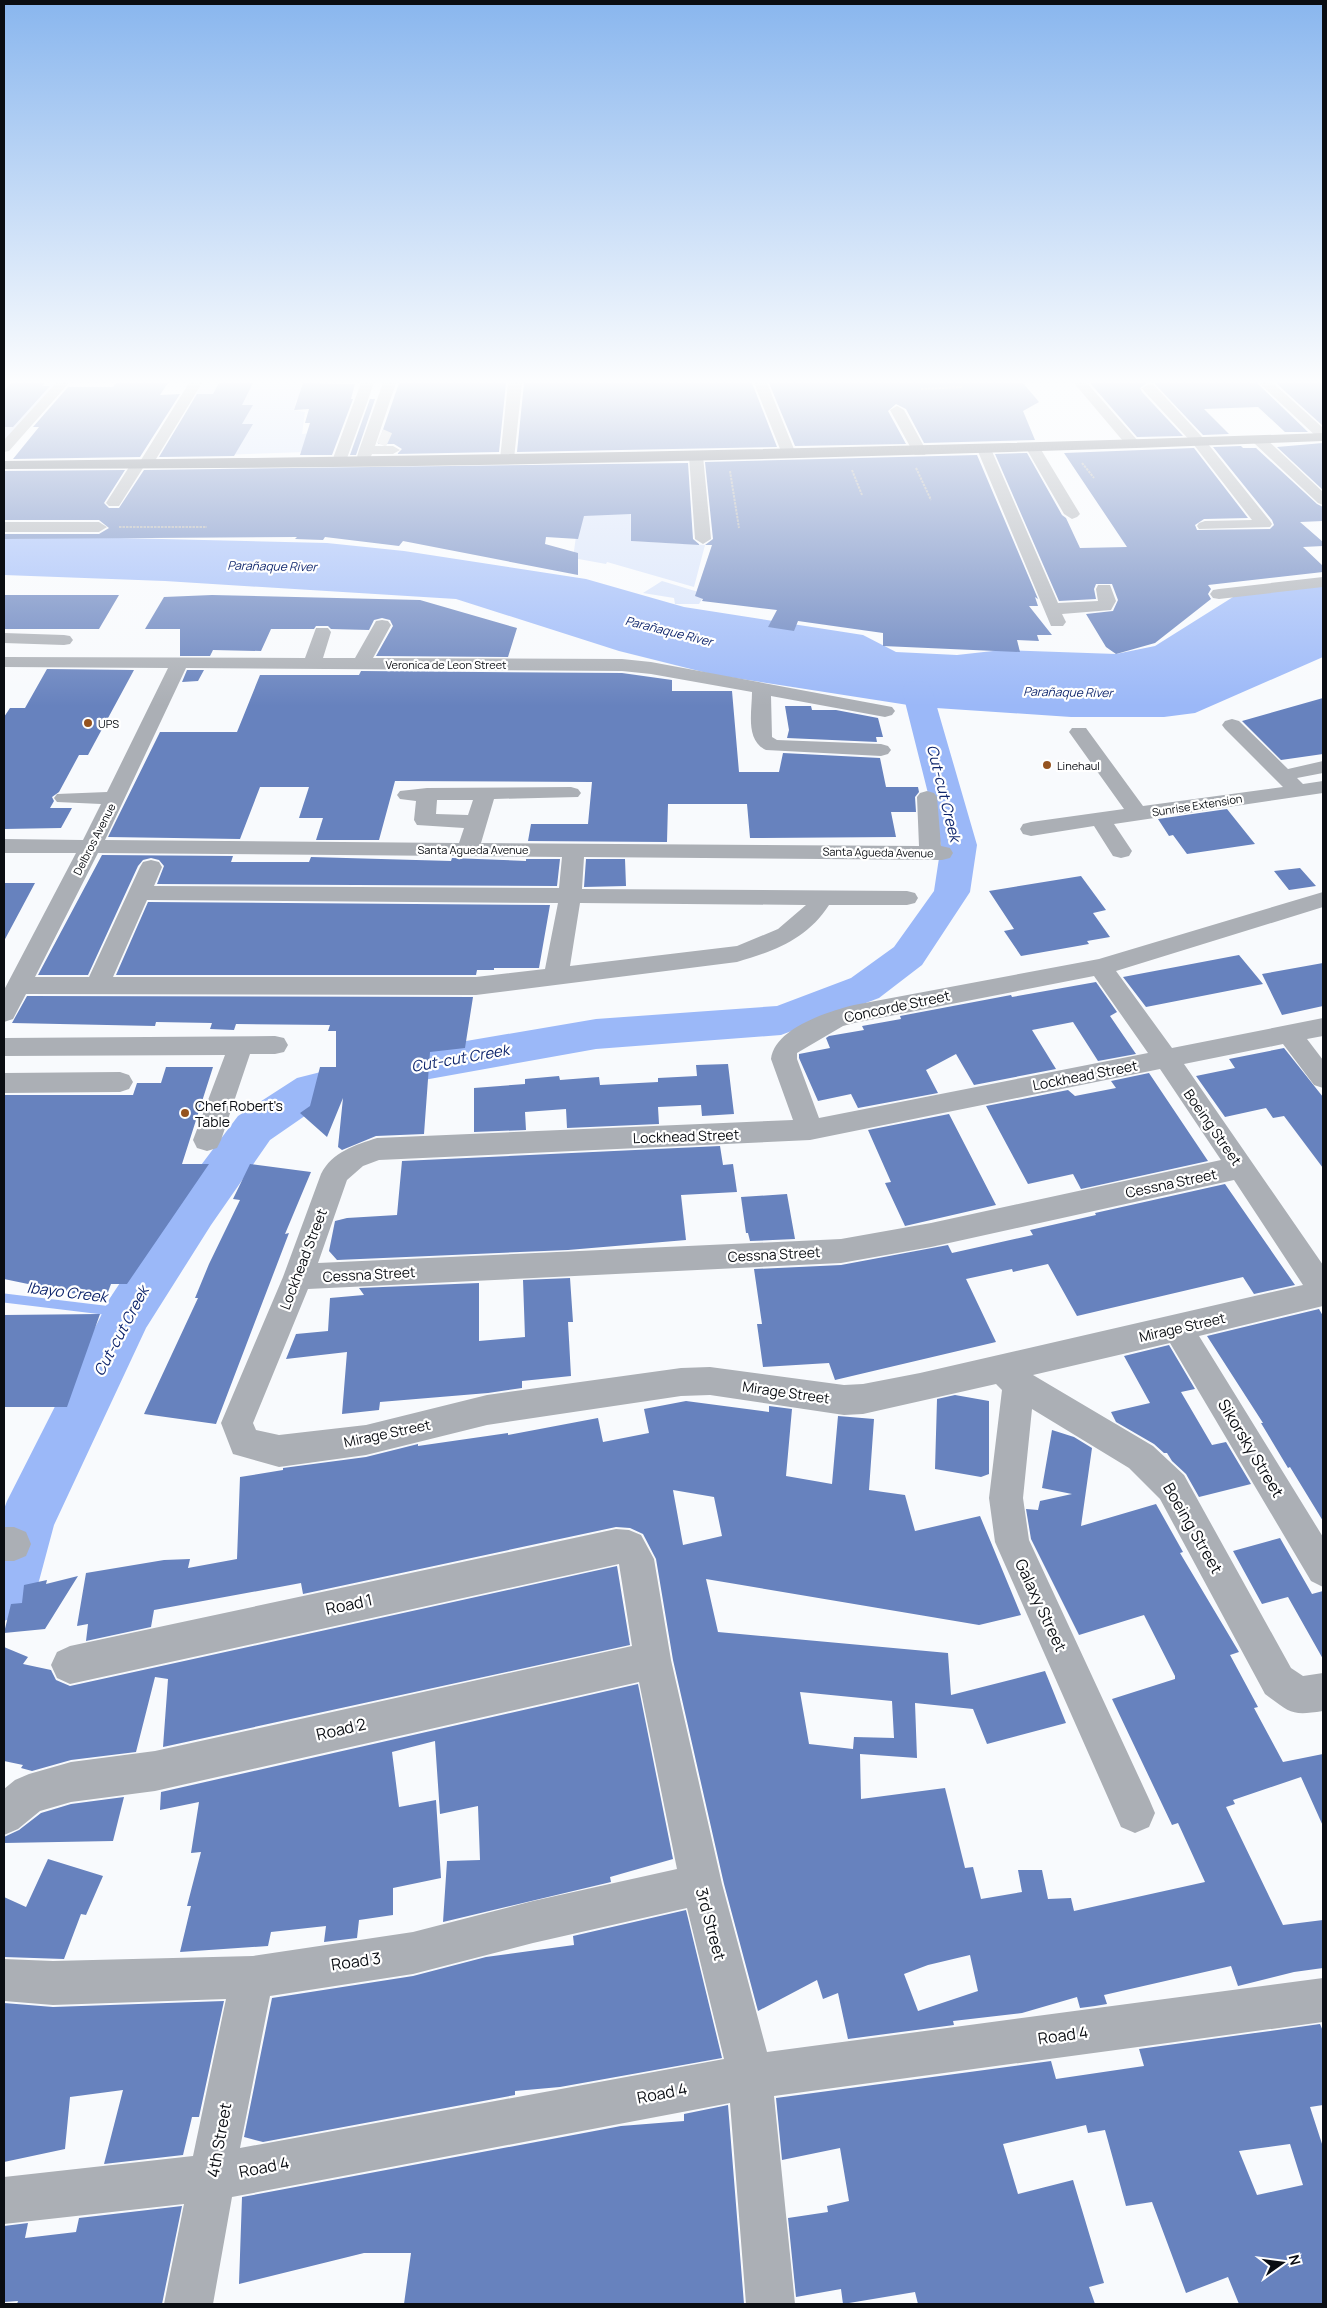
<svg xmlns="http://www.w3.org/2000/svg" width="1327" height="2308" font-family="Manrope,sans-serif">
  <style>
    .green { fill: #d6e2fa }
    .water { fill: #9bb8f8 }
    .lines { fill: none; stroke-linecap: round; stroke-linejoin: round }
    .stream { stroke: #9bb8f8; stroke-width: 9 }
    .river { fill: #9bb8f8; fill-rule: evenodd }
    .building { fill: #6782be; fill-rule: evenodd }
    .minor-tunnel { stroke: #d4d6da; stroke-width: 15; stroke-dasharray: 15 8; stroke-linecap: butt }
    .path { stroke: #a9abaf; stroke-width: 2; stroke-dasharray: 2.5 1; stroke-linecap: butt }
    .minor { fill: #abafb5; fill-rule: evenodd }
    .major { fill: #6b717c; fill-rule: evenodd }
    .poi-dot { fill: #95531f; stroke: #fff; stroke-width: 2 }
    .labels { text-anchor: middle; dominant-baseline: central; stroke-width: 4.5; stroke-linejoin: round; paint-order: stroke }
    .far-street-label { font-size: 11px; fill: #0a0d12; stroke: #fff }
    .far-poi-label { font-size: 11px; fill: #0a0d12; stroke: #fff; text-anchor: start }
    .far-water-label { font-size: 12px; font-style: italic; fill: #0f266d; stroke: #fff }
    .street-label { font-size: 14px; fill: #0a0d12; stroke: #fff }
    .poi-label { font-size: 14px; fill: #0a0d12; stroke: #fff; text-anchor: start }
    .water-label { font-size: 15px; font-style: italic; fill: #0f266d; stroke: #fff }
    .near-street-label { font-size: 16px; fill: #0a0d12; stroke: #fff }
  </style>
  <rect width="100%" height="100%" fill="#f8fafd"/>
  <path class="green" d="M4,383H56L4,441Z
    M202,383H303L343,400H296L294,410L305,412L302,434L313,433L306,452L163,457Z
    M630,465L631,541L705,545L694,587L607,562L606,564L573,558L578,522L584,516L593,515Z
    M662,581L705,594L699,604H675L674,598L643,593Z"/>
  <path class="water" d="M78,537L327,543L404,551L586,579L684,607L863,635L896,652L957,655L1002,650L1116,654L1155,646L1241,592L1323,585V657L1195,713L1164,717H1071L921,707L715,675L619,651L456,599L165,581L4,575V539Z"/>
  <g class="lines">
    <path class="stream" d="M4,1298L128,1313"/>
    <path class="river" d="M917,681L928,683L932,690L977,845L970,892L922,965L879,998L781,1035L596,1049L396,1085L325,1102L270,1140L211,1225L146,1328L54,1525L39,1581L25,1613L4,1621V1509L7,1501L110,1298L177,1197L238,1116L297,1078L396,1053L596,1019L777,1006L851,978L894,947L934,891L941,845L902,690L906,683Z"/>
  </g>
  <path class="building" d="M11,383H45L42,386H50L13,427H4V390Z
    M116,383H168L160,395L180,394L140,457L13,459L39,427H33L68,387H113Z
    M219,383H253L242,405H253L242,424H253L234,456L159,457L197,394H213Z
    M303,383L355,384L351,399H353L332,455H300L310,423H305L309,409L294,410Z
    M399,383H506L499,452L397,454L402,449L394,444H378Z
    M524,383H752L777,447L517,452Z
    M769,383H1023L1039,402L1023,411L1035,440L924,443L906,409L896,404L888,411L906,444L795,446Z
    M1090,383H1147L1140,388L1142,392L1183,436L1137,437Z
    M1154,383H1257L1308,432H1285L1258,407L1204,409L1229,434L1203,435Z
    M1276,383H1323V426Z
    M370,399H375L356,455H350Z
    M1323,443V490L1277,447Z
    M1241,446L1243,448H1256L1317,504L1323,507V521L1300,522L1323,542V546L1303,547L1323,566V572L1208,585L1211,589L1208,594L1211,599L1155,643L1116,654L1106,647L1086,614L1113,611L1118,600L1112,584H1096L1094,589L1096,599L1059,601L995,454L1027,453L1062,515L1066,518L1080,548L1127,547L1064,453L1194,448L1248,518L1204,519L1195,525L1197,530L1270,529L1274,525L1272,520L1213,447Z
    M977,455L1038,599L1035,597L1038,606H1029L1052,635H1037L1039,641L1017,640L1020,652L883,646V633L798,621L794,631L768,627L777,610L702,601L703,599L695,596L712,545H705L713,539L705,462Z
    M688,463L693,539L700,545L631,541V514L584,516L578,539L546,537L545,544L578,553V575L403,541L399,546L325,537L323,540L295,539L297,537L4,539V534H99L109,528L99,520H4V471L125,470L104,503L109,508H119L144,470Z
    M4,595H119L99,629H4Z
    M212,595L420,600L517,628L508,657L376,656L393,626L390,620L382,618L374,620L369,630L331,629L328,626H316L314,629H271L261,651L213,650L210,656H180V629H145L164,597Z
    M47,669L134,670L88,755H79L59,792L52,797L54,801L50,808H72L61,828L4,829V717L10,708H25Z
    M187,670H204L198,681L182,682Z
    M361,671L622,673L672,680V691H732L739,772H779L783,753L880,758L886,787H918L919,792L915,797L916,812H891L896,837L750,838L747,804H668L667,842L528,841L531,824H588L592,782L395,781L379,840H316L323,818H299L309,787H260L240,839L108,837L160,732H237L260,675H359Z
    M1323,698V754L1281,760L1242,721Z
    M785,706H811L812,710H836L878,718L883,737H876L877,742L787,738L789,730Z
    M1227,809L1255,844L1187,854L1173,835L1169,836L1158,819Z
    M102,855L233,856L231,862H309L311,857L451,861L452,858L526,861V859H560L557,886L157,884L164,866L159,860L151,858L143,860L138,866L88,975H38Z
    M586,859H625L626,886L584,887Z
    M1300,868L1316,886L1289,890L1274,871Z
    M1081,876L1106,910L1093,913L1110,937L1087,941L1089,944L1021,956L1004,931L1014,929L989,891Z
    M4,883H35L4,941Z
    M148,902L550,905L539,968H494V970H477L476,975H116Z
    M1239,955L1263,984L1146,1007L1123,977Z
    M1323,963V1006L1282,1015L1262,974Z
    M1096,982L1117,1012L1110,1016L1136,1054L1098,1061L1073,1022L1032,1030L1056,1069L974,1085L956,1054L926,1070L938,1093L858,1108L851,1094L818,1101L799,1058V1054L830,1048L826,1038L829,1036L864,1030L862,1026L901,1019L900,1016L1011,995L1012,997Z
    M27,996L473,997L465,1048L430,1052L424,1134L376,1136L342,1150L338,1147L343,1098L327,1137L300,1113L310,1106L320,1067H336V1031H328L330,1025L236,1024L234,1030L210,1029L212,1023L156,1022L155,1026L12,1023Z
    M1284,1048L1323,1097V1168L1284,1116L1273,1118L1266,1108L1225,1117L1196,1076L1235,1068L1229,1059Z
    M728,1064L734,1114L702,1116L701,1105L658,1107L659,1124L567,1128L566,1109L525,1112L526,1130L474,1132V1088L525,1084V1079L559,1076L560,1080L599,1077L600,1085L658,1082V1078L697,1076L696,1065Z
    M166,1067H213L182,1164H209L127,1284H111L105,1300L4,1279V1095H133L137,1083H161Z
    M1149,1073L1208,1161L1081,1189L1073,1174L1028,1184L986,1106L1068,1090L1075,1096L1116,1088L1111,1081Z
    M949,1114L996,1205L905,1226L885,1183L891,1182L868,1130Z
    M720,1146L723,1165L733,1164L737,1192L681,1195L686,1240L568,1250L337,1260L329,1251L335,1221L347,1218L397,1215L402,1161Z
    M250,1164L311,1172L285,1234L289,1233L216,1424L144,1414L198,1298H195L209,1264L240,1200L233,1199Z
    M1225,1184L1295,1285L1254,1294L1243,1277L1077,1316L1048,1264L1013,1272L1012,1269L966,1279L996,1342L835,1380L829,1363L763,1367L757,1324H762L754,1269L841,1265L948,1245L952,1253L1033,1235L1030,1230L1096,1215L1095,1213Z
    M787,1194L795,1239L750,1241L748,1233H746L741,1197Z
    M570,1278L573,1322H568L571,1376L522,1381V1388L488,1393L380,1402L379,1410L342,1414L347,1352L286,1359L296,1334L328,1331L330,1298L364,1295L359,1288L479,1283V1341L525,1337L523,1280Z
    M1319,1309L1323,1316V1521L1290,1467L1288,1468L1261,1423H1263L1207,1336Z
    M100,1314L67,1407H4V1315Z
    M1169,1345L1195,1389L1181,1392L1212,1445L1226,1442L1251,1484L1199,1497L1186,1474L1172,1461L1167,1453H1164L1154,1444L1116,1422L1111,1412L1150,1403L1124,1356Z
    M955,1395L989,1401V1474L981,1477L935,1469L937,1399Z
    M686,1401L769,1412V1406L792,1409L786,1476L832,1484L838,1416L874,1419L869,1490L905,1495L915,1531L980,1516L1021,1615L979,1625L706,1579L718,1632L948,1653L951,1695L1045,1671L1066,1723L987,1744L973,1709L915,1703L917,1758L860,1754L861,1799L945,1788L965,1868L973,1867L981,1899L1022,1892L1018,1870H1042L1048,1899L1071,1898L1074,1911L1205,1882L1178,1823L1172,1825L1112,1699L1175,1679V1676L1144,1615L1079,1635L1031,1539L1026,1509L1038,1510L1040,1501L1072,1494L1042,1488L1052,1430L1074,1437L1092,1448L1081,1526L1156,1504L1183,1552L1180,1553L1239,1652L1230,1655L1258,1707L1254,1708L1283,1762L1323,1754V1826L1301,1777L1233,1800L1235,1804L1226,1807L1283,1925L1323,1920V1968L1294,1972L1238,1986L1231,1966L1104,1995L1107,2004L1095,2006L1080,2008L1077,1997L1022,2013L953,2021L954,2025L848,2039L838,1993L823,1999L817,1980L758,2011L724,1884L673,1660L656,1559L643,1534L630,1528L616,1527L303,1594L301,1583L154,1610L151,1627L86,1641L88,1624L77,1626L86,1573L164,1560L190,1559L188,1568L237,1559L240,1477L283,1470V1468L366,1457L418,1444V1446L508,1433V1435L598,1418L603,1442L649,1433L644,1409ZM673,1490L714,1497L722,1536L683,1545ZM800,1692L892,1701L894,1738L854,1737L853,1749L809,1744ZM970,1955L978,1991L918,2011L904,1974L928,1965Z
    M1280,1538L1312,1594L1323,1591V1659L1288,1597L1262,1604L1233,1551Z
    M617,1566L630,1645L163,1747L168,1679L155,1677L136,1752L71,1760L32,1771L21,1768L23,1765L4,1761V1647L28,1657L23,1664L51,1670L56,1680L70,1686Z
    M78,1576L45,1629L4,1633L11,1604L22,1603L24,1585L47,1580L46,1584Z
    M638,1684L673,1859L610,1877L611,1882L443,1922L447,1861L480,1860L478,1806L440,1814L435,1741L392,1752L399,1807L436,1800L441,1878L393,1888V1915L359,1920L357,1938L324,1942L326,1926L271,1932L268,1946L180,1952L191,1906H187L201,1852L191,1853L199,1802L160,1810L161,1792Z
    M124,1797L113,1841L4,1843V1837L19,1830L41,1813L71,1804Z
    M48,1859L103,1876L86,1915L81,1914L64,1959L4,1957V1897L26,1907Z
    M686,1910L722,2058L560,2087L515,2091V2095L263,2142L244,2137L272,1998L413,1976L486,1957L574,1945L573,1936Z
    M224,2001L199,2117H192L183,2155L104,2164L123,2090L70,2097L65,2149L4,2162V2003L53,2007Z
    M1320,2024L1323,2031V2105L1310,2107L1323,2147V2304H1239L1228,2277L1186,2293L1152,2202L1126,2206L1105,2130L1088,2133L1086,2125L1003,2144L1018,2194L1073,2180L1104,2283L1089,2287L1095,2304H918L915,2292L843,2304L841,2289L796,2297L788,2218L828,2212L827,2206L849,2201L840,2148L782,2160L776,2098L1051,2061L1056,2079L1144,2066L1139,2049ZM1290,2144L1303,2185L1257,2195L1239,2151Z
    M728,2105L744,2304H404L411,2253H364L239,2284L242,2197L621,2126L684,2121V2114Z
    M182,2206L162,2304H17L18,2301L4,2302V2226L28,2223L25,2238L76,2232L79,2218Z"/>
  <g class="lines">
    <path class="minor-tunnel" d="M380,436L389,440"/>
    <path class="path" d="M921,389L963,387
      M1082,463L1094,478
      M916,468L931,500
      M852,470L862,495
      M730,471L739,528
      M119,527H207"/>
    <path class="minor" d="M56,383H69L9,451L4,452V440Z
      M189,383H202L153,464L151,467L143,468L119,506H109L106,503L131,464L133,461L141,460Z
      M361,383H374L346,461L344,464H334L332,461Z
      M383,383H396L375,446H393L400,450L393,454H372L368,463H358L356,460L359,450Z
      M508,383H522L514,459L507,463L500,459Z
      M754,383H767L796,454L794,457H784L782,454Z
      M1074,383H1087L1138,441L1140,444L1138,447H1128Z
      M1259,383H1273L1323,428V439L1318,438Z
      M1149,384L1154,385L1204,439L1270,521L1272,524L1270,527L1199,529L1197,526L1199,523L1205,521L1252,520L1194,445L1144,391L1142,388Z
      M897,406L904,410L927,452L925,455H915L913,452L890,410Z
      M1259,436L1264,437L1323,492V505L1318,503L1254,443L1252,440Z
      M1033,444L1040,448L1080,514L1077,517L1072,519L1064,514L1026,448Z
      M984,445L991,449L1058,603L1098,601L1096,589L1098,585H1110L1116,601L1111,610L1062,614L1066,622L1063,626H1051L977,449Z
      M696,452L703,456L711,539L703,544L695,539L689,456Z
      M4,522H99L107,527L99,532H4Z
      M1323,577V587L1219,599L1213,598L1210,594L1213,590L1219,589Z
      M382,620L388,621L391,625L373,658L622,659L651,662L892,707L895,711L892,715L885,717L771,696L772,737L777,740L881,744L888,746L891,750L888,754L881,756L766,750C745,740 752,712 752,692L651,674L622,671L186,668L105,840L459,843L464,828L417,825L414,820L416,801L400,799L397,795L400,791L427,788L571,787L578,789L581,793L578,797L494,799L481,843L919,846L917,797L920,793L927,791L934,793L937,797L941,846L950,848L953,853L950,858L942,860L584,857L582,889L907,891L915,893L918,898L915,903L907,905H829C807,939 775,951 737,962L476,995L26,994L13,1019L4,1022V990L76,853H4V839L83,840L101,804L57,802L54,798L57,794L107,792L168,668L4,667V657L305,658L316,628H328L331,632L323,658H355L376,621ZM437,800H473L468,815L436,814ZM98,853L562,857L559,888L154,886L162,867L159,862L151,860L143,862L140,867L89,977H35ZM147,900L558,903L545,969L476,977H113ZM580,903L806,905L778,929L737,946L570,966Z
      M4,633L64,635L70,636L73,640L70,644L64,645L4,643Z
      M1232,719L1239,721L1288,769L1323,761V773L1297,778L1303,784L1323,781V793L1114,824L1132,851L1129,856L1121,858L1113,856L1094,826L1031,836L1023,834L1020,829L1023,824L1031,822L1124,809L1069,732L1072,728H1086L1143,806L1283,787L1225,729L1222,725L1225,721Z
      M1323,892V907L1116,971L1172,1048L1323,1018V1036L1307,1039L1323,1060V1088L1314,1085L1283,1044L1184,1064L1323,1265V1306L1199,1336L1323,1537V1587L1311,1581L1170,1343L1033,1375L1153,1446L1184,1475L1291,1668L1303,1676L1323,1673V1711C1291,1716 1291,1713 1265,1694L1160,1499L1129,1468L1032,1409L1023,1498L1029,1540L1149,1799L1155,1813L1149,1827L1135,1833L1121,1827L995,1542L989,1498L1002,1390L996,1384L863,1414L844,1415L710,1395L681,1396L487,1425L366,1455L279,1467L233,1454L221,1423L283,1277L321,1174C332,1152 355,1145 377,1138L793,1120L771,1059C775,1028 827,1012 854,1005L1099,959ZM1094,976L1148,1053L819,1118L797,1059V1053L843,1026L854,1023ZM1160,1069L1221,1160L931,1223L841,1239L318,1263L347,1180L363,1166L379,1160L810,1140ZM1234,1180L1303,1285L920,1373L863,1384L844,1385L710,1367L681,1368L487,1395L366,1425L279,1435L256,1430L253,1423L308,1289L841,1263L931,1247Z
      M275,1036L284,1038L288,1045L284,1052L275,1054H250L221,1140L217,1148L207,1151L197,1148L193,1140L225,1055L4,1056V1038Z
      M120,1072L129,1075L133,1082L129,1089L120,1092L4,1093V1073Z
      M4,1527H14L26,1532L31,1544L26,1556L14,1561H4Z
      M616,1529L629,1530L641,1535L654,1559L671,1660L722,1884L767,2052L1323,1978V2022L774,2096L795,2304H746L730,2103L232,2197L213,2304H164L184,2204L4,2224V2177L193,2156L226,1999L53,2005L4,2001V1959L53,1961L253,1956L413,1932L533,1901L677,1869L639,1682L155,1791L71,1802L40,1811L18,1829L4,1835V1789L15,1780L29,1774L71,1762L155,1751L632,1646L619,1564L70,1684L57,1678L51,1665L57,1652L70,1646ZM687,1908L724,2059L240,2148L270,1996L413,1974L533,1943Z"/>
    <path class="major" d="M1323,433V441C884,458 443,469 4,469V461C444,456 883,449 1323,433Z"/>
  </g>
  <linearGradient id="sky" x2="0" y2="1"><stop stop-color="#89b6ee"/><stop offset="0.54" stop-color="#fcfdfe"/><stop offset="1" stop-color="#fcfdfe" stop-opacity="0"/></linearGradient>
  <rect width="1327" height="706" fill="url(#sky)"/>
  <g class="poi-dot">
    <circle cx="88" cy="723" r="5"/>
    <circle cx="1047" cy="765" r="5"/>
    <circle cx="185" cy="1113" r="5"/>
  </g>
  <g class="labels">
    <g class="far-street-label">
      <text x="446" y="664">Veronica de Leon Street</text>
      <text transform="translate(1197 805) rotate(-9)">Sunrise Extension</text>
      <text transform="translate(94 839) rotate(-63)">Delbros Avenue</text>
      <text x="473" y="849">Santa Agueda Avenue</text>
      <text transform="translate(878 852) rotate(1)">Santa Agueda Avenue</text>
    </g>
    <g class="far-poi-label">
      <text x="98" y="723">UPS</text>
      <text x="1057" y="765">Linehaul</text>
    </g>
    <g class="far-water-label">
      <text transform="translate(272 566) rotate(1)">Parañaque River</text>
      <text transform="translate(669 631) rotate(14)">Parañaque River</text>
      <text transform="translate(1068 692) rotate(1)">Parañaque River</text>
    </g>
    <g class="street-label">
      <text transform="translate(897 1006) rotate(-12)">Concorde Street</text>
      <text transform="translate(1085 1075) rotate(-11)">Lockhead Street</text>
      <text transform="translate(1213 1127) rotate(55)">Boeing Street</text>
      <text transform="translate(686 1136) rotate(-2)">Lockhead Street</text>
      <text transform="translate(1171 1183) rotate(-12)">Cessna Street</text>
      <text transform="translate(774 1254) rotate(-3)">Cessna Street</text>
      <text transform="translate(303 1259) rotate(-69)">Lockhead Street</text>
      <text transform="translate(369 1274) rotate(-3)">Cessna Street</text>
      <text transform="translate(1182 1327) rotate(-13)">Mirage Street</text>
      <text transform="translate(786 1392) rotate(8)">Mirage Street</text>
      <text transform="translate(387 1433) rotate(-12)">Mirage Street</text>
    </g>
    <g class="poi-label">
      <text x="195" y="1105">Chef Robert's<tspan x="195" dy="16">Table</tspan></text>
    </g>
    <g class="water-label">
      <text transform="translate(944 793) rotate(76)">Cut-cut Creek</text>
      <text transform="translate(460 1058) rotate(-10)">Cut-cut Creek</text>
      <text transform="translate(67 1292) rotate(7)">Ibayo Creek</text>
      <text transform="translate(121 1331) rotate(-62)">Cut-cut Creek</text>
    </g>
    <g class="near-street-label">
      <text transform="translate(1251 1448) rotate(59)">Sikorsky Street</text>
      <text transform="translate(1193 1528) rotate(60)">Boeing Street</text>
      <text transform="translate(349 1604) rotate(-12)">Road 1</text>
      <text transform="translate(1041 1605) rotate(65)">Galaxy Street</text>
      <text transform="translate(341 1729) rotate(-13)">Road 2</text>
      <text transform="translate(711 1924) rotate(75)">3rd Street</text>
      <text transform="translate(356 1961) rotate(-8)">Road 3</text>
      <text transform="translate(1063 2035) rotate(-8)">Road 4</text>
      <text transform="translate(662 2093) rotate(-11)">Road 4</text>
      <text transform="translate(219 2140) rotate(-80)">4th Street</text>
      <text transform="translate(264 2167) rotate(-11)">Road 4</text>
    </g>
  </g>
  <rect width="1327" height="2308" fill="none" stroke="#0a0d12" stroke-width="10"/>
  <g transform="translate(1282 2263) rotate(76)" stroke="#ffffff" stroke-width="4" paint-order="stroke">
  <path d="M0-4L9 19L0 12L-9 19Z" fill="#0a0d12"/>
  <text y="-8" font-size="14" font-weight="bold" text-anchor="middle" fill="#0a0d12">N</text>
  </g>
</svg>
